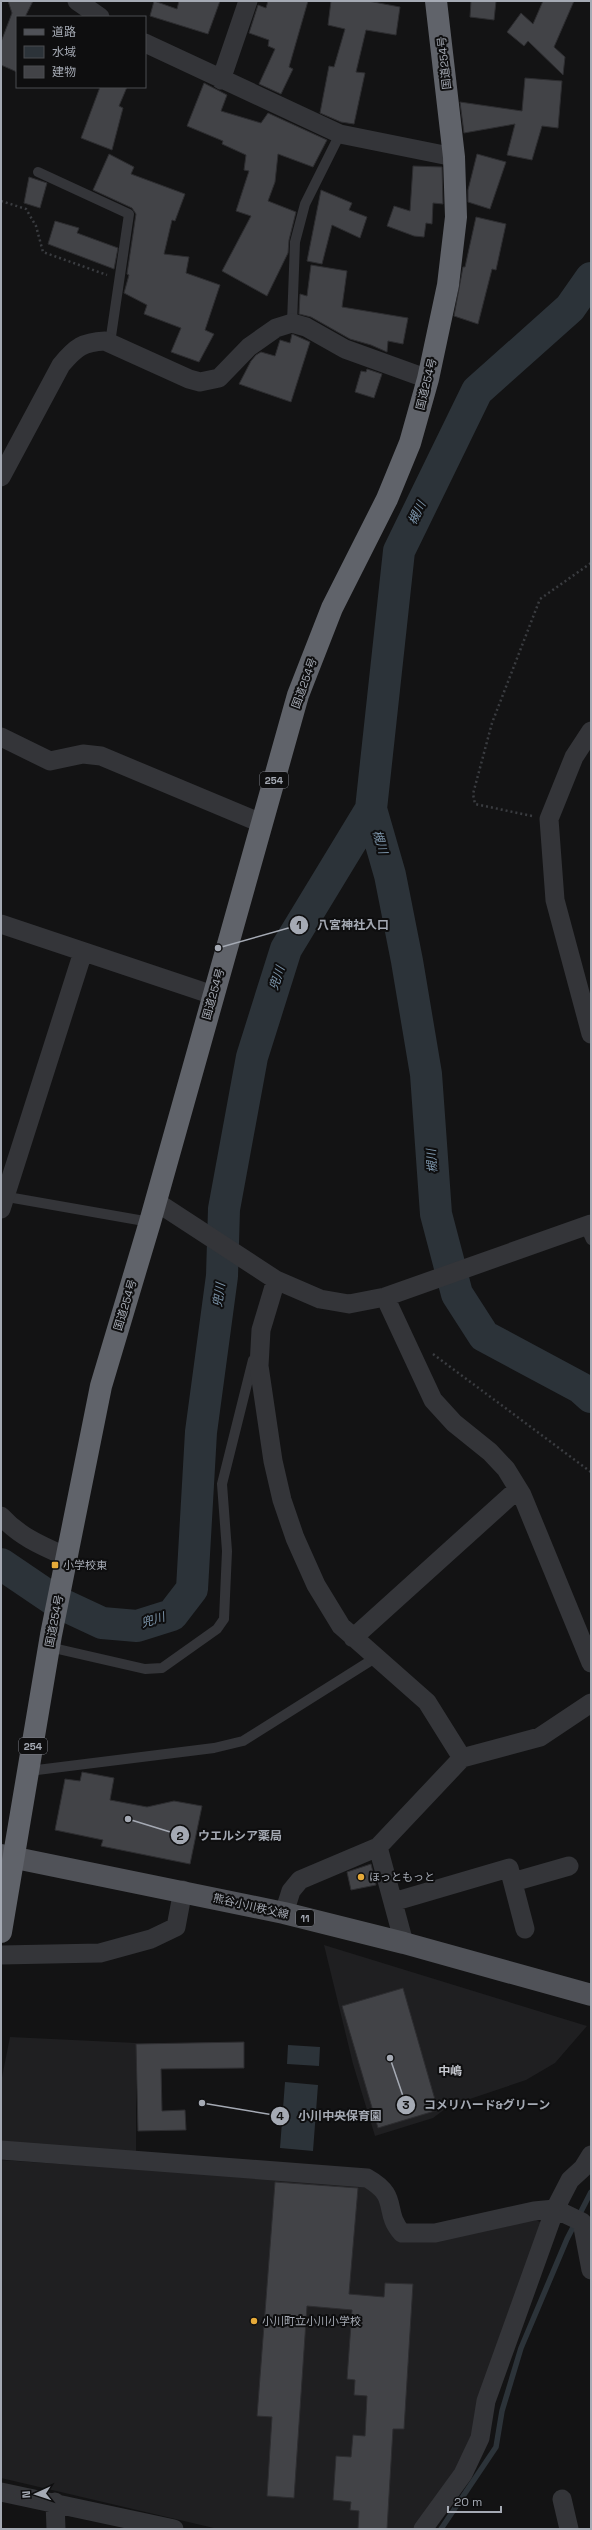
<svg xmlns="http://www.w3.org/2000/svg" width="592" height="2530" font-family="'Space Grotesk','Noto Sans JP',sans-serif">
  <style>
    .built { fill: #1f1f21 }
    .water { fill: #2c3339 }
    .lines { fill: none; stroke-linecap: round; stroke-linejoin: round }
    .stream { stroke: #2c3339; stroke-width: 5.5 }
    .river { stroke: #2c3339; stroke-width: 32 }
    .building { fill: #424347; stroke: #2d2d30 }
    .path { stroke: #3a3c40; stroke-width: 2.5; stroke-dasharray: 2 3; stroke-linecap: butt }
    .lane { stroke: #343539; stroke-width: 10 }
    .street { stroke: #343539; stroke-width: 19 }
    .primary { stroke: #505258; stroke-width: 22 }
    .highway { stroke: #60636a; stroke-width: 22 }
    .poi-dot { fill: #e6aa39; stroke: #0e0e0f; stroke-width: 1.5 }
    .labels { text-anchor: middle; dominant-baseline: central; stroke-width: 4; stroke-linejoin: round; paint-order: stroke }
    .shield { fill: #0e0e0f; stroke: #787b82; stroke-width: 1 }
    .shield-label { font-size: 10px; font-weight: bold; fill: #a5aab4 }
    .street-label { font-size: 11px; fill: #a5aab4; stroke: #0e0e0f }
    .poi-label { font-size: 11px; fill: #a5aab4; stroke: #0e0e0f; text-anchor: start }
    .water-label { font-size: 12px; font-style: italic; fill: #7e97ad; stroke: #0e0e0f }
    .neighbourhood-label { font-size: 12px; font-weight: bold; fill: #c6c9d0; stroke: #0e0e0f }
    .leader { fill: none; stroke: #a5aab4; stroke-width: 1.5 }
    .callout-dot { fill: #a5aab4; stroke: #0e0e0f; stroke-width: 1.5 }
    .mark-label { font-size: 12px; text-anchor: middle; font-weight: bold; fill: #111 }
    .callout-label { font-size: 12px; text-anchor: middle; font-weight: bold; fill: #a5aab4; stroke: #0e0e0f; stroke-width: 4; stroke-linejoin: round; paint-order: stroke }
  </style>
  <rect width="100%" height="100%" fill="#131314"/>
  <path class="built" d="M324,1945L587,2026L555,2063L526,2080L449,2106L433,2118L375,2136L353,2064Z
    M10,2037L136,2043V2153L1,2141V2082Z
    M1,2160L361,2184L379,2194L389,2228L532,2218L540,2222L541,2228L472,2440L456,2470L414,2529H218L1,2478Z"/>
  <path class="water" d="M288,2045L320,2047L319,2066L287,2064Z
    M285,2082L318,2085L313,2151L280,2148Z"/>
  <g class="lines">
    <path class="stream" d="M441,2529L496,2447L502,2411L521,2348L567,2239L591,2192"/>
    <path class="river" d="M591,278L570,308L477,391L399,551L371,809L390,875L407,961L426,1074L436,1214L457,1294L484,1336L581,1388L591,1397
      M1,1564L57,1602L102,1623L137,1626L172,1615L192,1589L201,1432L222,1276L224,1209L252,1057L286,949L371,809"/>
  </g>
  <path class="building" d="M8,1H33L25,17H17V72L1,65V42L12,13Z
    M154,1L177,9L179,1H220L208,34L150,16Z
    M268,1H308L289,67L293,69L281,94L259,84L275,49L268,46L269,40L249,33L258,5L266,8Z
    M331,1H368L400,7L396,35L366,30L356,72L365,73L354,124L341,122L320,113L329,66L334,67L345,29L328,25Z
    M471,1H496L494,20L470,17Z
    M543,1H574L554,47L565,57L563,75L528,41L524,46L507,32L521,13L533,24Z
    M525,78L562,81L558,128L542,126L532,160L507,155L515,124L464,133L460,102L522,111Z
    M204,83L227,95L221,111L261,123L268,113L327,140L313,167L278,154L275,182L268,201L296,212L289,240L288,253L267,296L222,271L251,216L236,211L249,171L244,170L246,155L222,144L223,141L187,126Z
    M100,87H127L119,106L123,108L112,150L81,138Z
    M109,154L134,167L131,174L185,194L175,221L172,220L164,254L189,257L186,273L220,285L205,330L214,334L199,362L171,352L181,328L144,314L147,305L124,293L129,275L127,274L136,214L132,208L93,190Z
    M477,154L506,162L490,209L468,202V190Z
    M413,166L442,167L443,204L433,203L432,224L426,223L424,237L414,236L387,226L394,206L410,211Z
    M29,177L47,183L40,208L24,203Z
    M321,190L352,203L349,210L367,217L360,238L332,225L322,264L307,261Z
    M476,217L506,224L496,270L492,269L478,324L454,316L463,267H465Z
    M55,221L79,228L77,233L118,248L114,269L48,244Z
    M311,265L347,271L342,307L408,318L403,344L388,341L387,352L371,345L350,339L311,317L299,314L300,294L307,296Z
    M292,334L310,342L291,402L239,384L251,361L256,355L261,352L275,356L280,340L290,343Z
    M367,369L382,374L374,398L355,392L361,371L366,372Z
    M82,1772L114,1778L110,1800L147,1807L174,1801L202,1806L190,1864L101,1846L103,1840L55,1830L65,1779L80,1781Z
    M371,1864L376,1885L351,1890L347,1872Z
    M403,1988L438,2110L378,2128L342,2006Z
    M244,2042V2068L161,2069L162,2111L185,2110L186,2130L138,2131L136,2044Z
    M275,2182L358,2188L349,2294L384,2297L385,2283L413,2284L404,2429H393L387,2529H358L359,2511L350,2510L351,2502L333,2500L336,2456L351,2457L353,2435L365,2436L367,2396L354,2395L355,2380L347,2379L352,2310L307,2306L294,2498L267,2496L272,2417L257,2416Z"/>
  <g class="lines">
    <path class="path" d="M1,201L26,209L36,226L43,252L107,275
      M532,816L475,804L473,794L492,723L540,599L591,563
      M433,1354L591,1472"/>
    <path class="lane" d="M38,172L129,214L110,343
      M292,323L295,242L305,204L340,134
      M2,1196L150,1222
      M585,1227L591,1240
      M49,1647L145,1669L162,1668L217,1629L224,1619L227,1551L222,1484L253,1360
      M29,1771L214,1748L243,1741L375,1658"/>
    <path class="street" d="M77,1L100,17
      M145,43L340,134L454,157
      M221,80L248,1
      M1,477L61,365C76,347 83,342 105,341L189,379L200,382L219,378L249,347L276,328L292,323L306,327L345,349L428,379
      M591,731L574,757L549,819L555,900L591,1034
      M1,737L50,761L83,754L101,756L261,823
      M1,924L213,995
      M155,1201L276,1280L320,1299L349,1304L385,1297L591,1224
      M1,1209L83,952
      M276,1280L261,1330L259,1366L273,1461L282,1500L295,1538L316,1585L341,1626L427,1702L462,1758
      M385,1297L433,1400L454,1423L490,1452L506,1469L522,1495L591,1663
      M1,1516C20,1537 42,1546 67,1557
      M353,1638L518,1489
      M378,1847L404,1943
      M513,1882L569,1866
      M393,1902L509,1868L525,1929
      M284,1913L291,1891L300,1880L378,1847L462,1758L540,1737L591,1703
      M1,1955L100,1953L151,1939L176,1927L183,1890
      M1,2150L367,2178C401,2197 382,2211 402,2233H435L534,2211L555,2209L582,2222L591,2270
      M1,2492L174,2529
      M562,2499L569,2529
      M55,2502L56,2529
      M423,2529L463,2474L480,2438L486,2401L555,2209L570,2180L583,2168L591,2155"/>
    <path class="primary" d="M1,1855L284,1913L404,1943L591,1995"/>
    <path class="highway" d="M1,1932L51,1635L101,1386L150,1222L298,695L332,608L387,499L410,443L428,379L448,285L456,217L454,157L436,1"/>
  </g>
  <g class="poi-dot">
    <rect x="51" y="1561" width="8" height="8" rx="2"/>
    <circle cx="361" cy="1877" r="4"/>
    <circle cx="254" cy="2321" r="4"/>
  </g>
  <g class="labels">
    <g class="shield">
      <rect x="260" y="772" width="28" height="16" rx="3"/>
      <rect x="19" y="1738" width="28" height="16" rx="3"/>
      <rect x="296" y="1910" width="18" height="16" rx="3"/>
    </g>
    <g class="shield-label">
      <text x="274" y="780">254</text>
      <text x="33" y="1746">254</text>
      <text x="305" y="1918">11</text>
    </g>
    <g class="street-label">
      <text transform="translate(444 63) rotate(-96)">国道254号</text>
      <text transform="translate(426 384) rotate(-76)">国道254号</text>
      <text transform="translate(304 683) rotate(-70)">国道254号</text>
      <text transform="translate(213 994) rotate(-74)">国道254号</text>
      <text transform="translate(125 1305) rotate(-73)">国道254号</text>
      <text transform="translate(54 1621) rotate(-79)">国道254号</text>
      <text transform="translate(251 1906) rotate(13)">熊谷小川秩父線</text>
    </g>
    <g class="poi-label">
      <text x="63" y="1565">小学校東</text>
      <text x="369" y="1877">ほっともっと</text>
      <text x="262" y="2321">小川町立小川小学校</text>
    </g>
    <g class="water-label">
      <text transform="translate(417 513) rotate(-64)">槻川</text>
      <text transform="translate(380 842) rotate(74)">槻川</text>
      <text transform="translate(277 978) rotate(-72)">兜川</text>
      <text transform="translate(432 1161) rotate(-94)">槻川</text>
      <text transform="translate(219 1295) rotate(-82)">兜川</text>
      <text transform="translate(153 1620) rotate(-16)">兜川</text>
    </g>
    <g class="neighbourhood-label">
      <text x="450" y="2071">中嶋</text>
    </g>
  </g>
  <path class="leader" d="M218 948L299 925M128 1819L180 1835M390 2058L406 2105M202 2103L280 2116"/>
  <g class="callout-dot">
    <circle cx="218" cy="948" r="4"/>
    <circle cx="128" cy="1819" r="4"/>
    <circle cx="390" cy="2058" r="4"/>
    <circle cx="202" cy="2103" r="4"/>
    <circle cx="299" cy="925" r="10"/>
    <circle cx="180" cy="1835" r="10"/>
    <circle cx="406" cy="2105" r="10"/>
    <circle cx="280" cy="2116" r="10"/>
  </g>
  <g class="mark-label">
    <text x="299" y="929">1</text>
    <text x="180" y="1840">2</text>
    <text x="406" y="2109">3</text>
    <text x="280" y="2120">4</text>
  </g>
  <g class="callout-label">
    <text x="353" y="929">八宮神社入口</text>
    <text x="240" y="1840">ウエルシア薬局</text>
    <text x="487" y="2109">コメリハード&amp;グリーン</text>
    <text x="340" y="2120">小川中央保育園</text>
  </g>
  <rect width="592" height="2530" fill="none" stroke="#a5aab4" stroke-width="4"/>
  <rect x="16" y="16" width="130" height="72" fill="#0e0e0f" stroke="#4a4c51"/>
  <rect x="24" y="29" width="20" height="6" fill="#505258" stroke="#4a4c51"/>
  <text x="52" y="36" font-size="12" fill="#a5aab4">道路</text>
  <rect x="24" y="46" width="20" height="12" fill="#2c3339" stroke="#4a4c51"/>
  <text x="52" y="56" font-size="12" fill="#a5aab4">水域</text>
  <rect x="24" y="66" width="20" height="12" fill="#424347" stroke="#4a4c51"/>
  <text x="52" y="76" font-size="12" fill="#a5aab4">建物</text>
  <g transform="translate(36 2494) rotate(267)" stroke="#0e0e0f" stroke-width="3" paint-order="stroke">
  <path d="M0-3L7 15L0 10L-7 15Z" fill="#a5aab4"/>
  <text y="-6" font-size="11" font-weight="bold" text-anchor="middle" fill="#a5aab4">N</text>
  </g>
  <path d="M448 2506v6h53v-6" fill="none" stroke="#a5aab4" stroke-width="2"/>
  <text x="454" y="2506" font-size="12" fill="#a5aab4" stroke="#0e0e0f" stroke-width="3" paint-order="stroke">20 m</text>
</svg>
